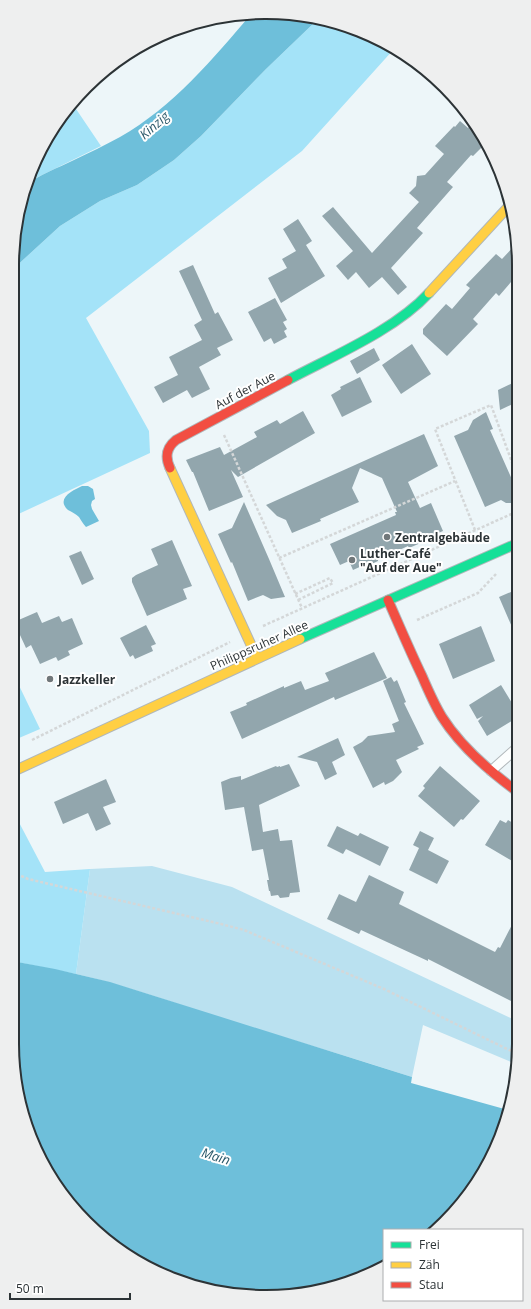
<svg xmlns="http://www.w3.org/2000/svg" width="531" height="1309" font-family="'Open Sans',sans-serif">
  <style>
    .green { fill: #bae1f0 }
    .forest { fill: #a4e3f8 }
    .water { fill: #6ebfda }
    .building { fill: #92a6ad }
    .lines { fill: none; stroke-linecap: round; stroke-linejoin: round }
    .lane-casing { stroke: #b0b7ba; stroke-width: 11 }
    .fast-casing { stroke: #b0b7ba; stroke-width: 11 }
    .slow-casing { stroke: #b0b7ba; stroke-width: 11 }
    .jam-casing { stroke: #b0b7ba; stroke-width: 11 }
    .path { stroke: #d4d7d8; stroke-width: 2.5; stroke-dasharray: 3 2; stroke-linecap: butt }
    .lane { stroke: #fcfefe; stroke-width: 9 }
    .fast { stroke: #16e098; stroke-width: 9 }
    .slow { stroke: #ffcf43; stroke-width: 9 }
    .jam { stroke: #f24e42; stroke-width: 9 }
    .poi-dot { fill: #70777a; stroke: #fff; stroke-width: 1.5 }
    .labels { text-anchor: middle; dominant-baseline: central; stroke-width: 4; stroke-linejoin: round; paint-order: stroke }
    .street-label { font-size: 12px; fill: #2c3336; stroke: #fff }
    .poi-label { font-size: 12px; font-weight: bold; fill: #2c3336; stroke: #fff; text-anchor: start }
    .water-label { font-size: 13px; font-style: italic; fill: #2c596a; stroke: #fff }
    .rim { fill: none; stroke: #2c3336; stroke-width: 2 }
  </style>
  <rect width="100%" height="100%" fill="#edf6f9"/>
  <path class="green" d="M152,866L232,887L519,1022V1043L516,1064L423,1025L412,1077C351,1057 289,1039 227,1020C177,1004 128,986 76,974L90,869Z"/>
  <path class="forest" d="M316,21L347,25L394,49L302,151L86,318L149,431L150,453L12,517V270L60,226L100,201L137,185L174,160L201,136L266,69Z
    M72,103L101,146L36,178L25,185Z
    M12,671L40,729L12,741Z
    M12,809L45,872L90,869L76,974L12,961Z"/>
  <path class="water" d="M252,13L316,21L266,69L201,136L174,160L137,185L100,201L60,226L12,270L25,185C40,175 57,168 74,160C89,153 105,145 120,137C173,107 213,59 252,13Z
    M82,486H88L93,489L95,499L92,501L91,505L92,509L99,521L86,527C83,524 81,520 79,517C76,514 72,512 68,510C55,498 74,490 82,486Z
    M12,961L55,969L110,982L412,1077L411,1083L508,1110L506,1125L466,1198L430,1230H384V1266L315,1292L232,1295L139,1263L75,1210L26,1125L12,1043Z"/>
  <path class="building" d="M460,121L468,128L472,123L486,143L473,156L471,155L447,182L453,187L417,228L423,233L391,268L407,287L398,295L382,277L369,288L356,272L348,280L336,266L353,251L322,216L333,207L372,253L419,202L409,193L416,186L417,176L425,175L444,154L435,146L454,126L455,127Z
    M298,219L312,241L306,245L325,276L281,303L268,278L287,268L282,259L296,251L283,229Z
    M517,243V275L499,296L496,293L473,319L478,324L447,356L423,334V329L446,304L452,309L470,288L466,285L496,254L502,259Z
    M193,265L215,314L218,312L233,340L217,348L221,355L199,367L210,389L192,398L187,390L163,403L154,387L178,375L169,357L202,340L194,325L202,320L179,271Z
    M275,298L287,320L283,322L287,329L284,331L287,337L274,344L271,338L264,342L248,312Z
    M412,344L431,374L401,394L382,365Z
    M374,348L380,360L357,374L350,361Z
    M360,377L372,402L342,417L331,395L341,389L340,387Z
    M517,381V402L500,410L498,390Z
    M303,411L315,433L238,477L231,470L243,497L209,511L193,472H192L186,460L220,447L224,455L257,437L254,432L277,420L280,424Z
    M486,412L493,429L490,430L514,484L517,483L518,503H506L501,500L485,507L454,436L468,430L473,420Z
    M424,434L438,466L408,482L420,508L431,503L443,531L422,540L423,542L409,548L408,546L378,560V561L365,567L364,565L353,570L349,561L340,565L330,544L396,515L395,512H397L382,478L360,468L352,488L359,502L320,519L321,521L292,533L286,520L277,516L266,505Z
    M244,502L269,559L285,597L271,599L263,595L248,601L232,562L231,563L218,534L232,528Z
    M172,540L192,586L183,589L187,599L147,616L132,582V578L136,575L158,565L151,549Z
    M81,551L94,579L82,585L69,556Z
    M518,589V641L499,597Z
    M37,612L42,623L59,616L62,622L72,618L83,644L68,651L70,655L58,661L56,657L40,664L31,645L26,648L14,622Z
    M146,625L156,644L151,646L153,651L135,659L133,655L130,657L120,638Z
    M481,626L495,661L453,679L439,644Z
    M374,652L387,678L335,700L334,697L242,739L230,712L247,705L246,703L284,686V688L301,681L305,690L329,681L325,673Z
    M391,677L394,682L397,680L406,702L404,703L424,744L417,747L419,749L396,760L402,772L393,781L385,785L384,782L373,788L353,747L362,742L368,736L395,732L392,724L399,721L383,681Z
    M501,685L518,713V717L487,736L478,721L483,716L477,719L469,705Z
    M338,738L345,755L332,762L337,774L325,780L317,762L297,757Z
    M289,764L300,786L259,805L263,832L278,829L280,841L292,840L300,892L290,893L289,897L280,898L278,895L271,896L270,891H269L267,880H269L263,849L252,851L244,807L225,810L221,782L231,778L241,776V780L276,766L277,767L280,766V767Z
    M440,766L480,801L463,820L461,819L454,827L418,796L425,788L423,786Z
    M106,779L116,802L103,807L111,824L96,831L88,813L63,824L54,802Z
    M500,820L506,823L508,820L518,826L519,865L485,845Z
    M337,826L358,836L360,833L389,847L380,866L346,849L343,854L327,846Z
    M420,831L434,838L428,850L449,861L437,884L409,870L419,848L413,845Z
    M369,875L404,892L399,904L495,952L498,947L500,948L519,911V1005L428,959V961L361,930L359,934L327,919L339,894L356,902Z"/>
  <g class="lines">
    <defs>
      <path id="lane" d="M491,771L518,747"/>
      <path id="fast" d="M288,380C333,356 395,330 429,293
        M300,639L518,543"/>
      <path id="slow" d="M429,293L509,206
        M170,468L257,658
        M12,772L300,639"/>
      <path id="jam" d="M170,468C165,457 166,448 176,440L288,380
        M388,600C399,625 410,651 422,676C428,690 434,704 442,717C461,747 489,771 518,792"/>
    </defs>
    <use href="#lane" class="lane-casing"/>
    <use href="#fast" class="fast-casing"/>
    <use href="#slow" class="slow-casing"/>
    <use href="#jam" class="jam-casing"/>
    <path class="path" d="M224,435L302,608
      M475,530L435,429L491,405L517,476
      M279,558L455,481
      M295,594L330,578L333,583L298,600
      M417,620L478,593L496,574
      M263,626L518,511
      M32,740L230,642
      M12,872L28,879L221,924L244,930L384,989L509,1050L518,1052"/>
    <use href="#lane" class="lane"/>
    <use href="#fast" class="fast"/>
    <use href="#slow" class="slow"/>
    <use href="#jam" class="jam"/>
  </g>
  <g class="poi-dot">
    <circle cx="387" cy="537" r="4"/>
    <circle cx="352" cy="560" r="4"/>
    <circle cx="50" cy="679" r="4"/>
  </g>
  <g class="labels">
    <g class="street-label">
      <text transform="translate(245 390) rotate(-28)">Auf der Aue</text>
      <text transform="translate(259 645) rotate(-24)">Philippsruher Allee</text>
    </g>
    <g class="poi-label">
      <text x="395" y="537">Zentralgebäude</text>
      <text x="360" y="553">Luther-Café<tspan x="360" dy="14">"Auf der Aue"</tspan></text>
      <text x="58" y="679">Jazzkeller</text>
    </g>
    <g class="water-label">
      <text transform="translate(154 125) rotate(-41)">Kinzig</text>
      <text transform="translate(216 1156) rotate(17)">Main</text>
    </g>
  </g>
  <path d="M0 0H531V1309H0ZM265 19H266A246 246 0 0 1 512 265V1044A246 246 0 0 1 266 1290H265A246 246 0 0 1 19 1044V265A246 246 0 0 1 265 19Z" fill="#eeefef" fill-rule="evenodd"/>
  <path class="rim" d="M265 19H266A246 246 0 0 1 512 265V1044A246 246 0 0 1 266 1290H265A246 246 0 0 1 19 1044V265A246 246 0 0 1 265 19Z"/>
  <rect x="383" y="1229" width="140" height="72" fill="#ffffff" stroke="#abadaf"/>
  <rect x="391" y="1242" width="20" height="6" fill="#16e098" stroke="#abadaf"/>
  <text x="419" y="1249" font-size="12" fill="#2c3336">Frei</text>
  <rect x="391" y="1262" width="20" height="6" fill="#ffcf43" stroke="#abadaf"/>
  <text x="419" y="1269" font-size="12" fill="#2c3336">Zäh</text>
  <rect x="391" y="1282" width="20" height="6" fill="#f24e42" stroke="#abadaf"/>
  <text x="419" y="1289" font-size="12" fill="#2c3336">Stau</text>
  <path d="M10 1293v6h120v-6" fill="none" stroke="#2c3336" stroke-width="2"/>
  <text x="16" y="1293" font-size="12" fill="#2c3336" stroke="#ffffff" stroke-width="3" paint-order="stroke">50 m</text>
</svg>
